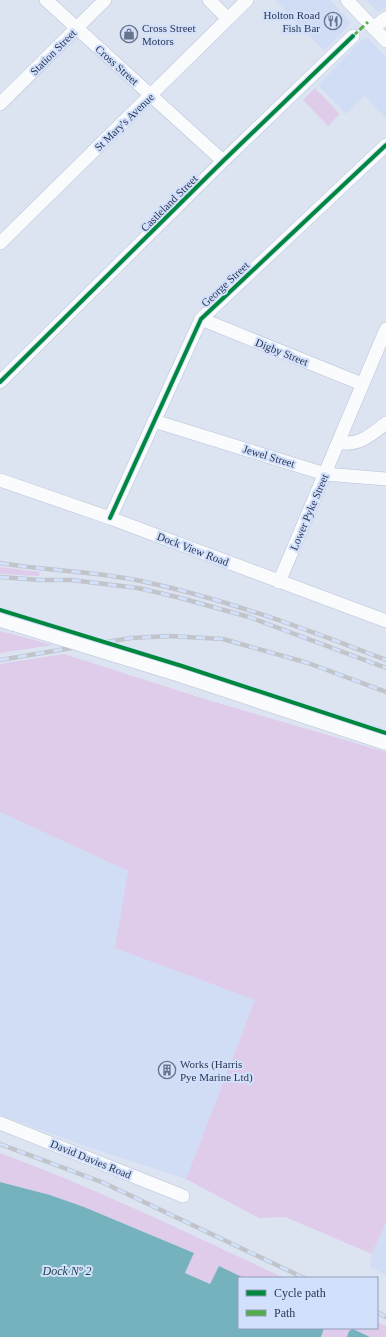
<svg xmlns="http://www.w3.org/2000/svg" width="386" height="1337" font-family="Georgia,serif">
  <style>
    .built { fill: #d1ddf4 }
    .green { fill: #dfcceb }
    .water { fill: #76b2bd }
    .lines { fill: none; stroke-linecap: round; stroke-linejoin: round }
    .street-casing { stroke: #b8c2d6; stroke-width: 14 }
    .secondary-casing { stroke: #b8c2d6; stroke-width: 19 }
    .street { stroke: #fafbfd; stroke-width: 13 }
    .secondary { stroke: #fafbfd; stroke-width: 18 }
    .rail-casing { stroke: #c1c4c9; stroke-width: 4.5 }
    .rail { stroke: #d2e0fc; stroke-width: 3; stroke-dasharray: 9; stroke-linecap: butt }
    .secondary-bridge-casing { stroke: #b8c2d6; stroke-width: 19; stroke-linecap: butt }
    .secondary-bridge { stroke: #fafbfd; stroke-width: 18 }
    .quiet { stroke: #53ac48; stroke-width: 3; stroke-dasharray: 6 3; stroke-linecap: butt }
    .cycleway-casing { stroke: #d2e0fc; stroke-width: 6 }
    .cycleway { stroke: #00873e; stroke-width: 4 }
    .labels { text-anchor: middle; dominant-baseline: central; stroke-width: 4; stroke-linejoin: round; paint-order: stroke }
    .poi-label { font-size: 11px; fill: #2a3853; stroke: #d2e0fc; text-anchor: start }
    .street-label { font-size: 11px; fill: #2a3853; stroke: #d2e0fc }
    .water-label { font-size: 12px; font-style: italic; fill: #20484b; stroke: #d2e0fc }
  </style>
  <rect width="100%" height="100%" fill="#dce4f2"/>
  <path class="built" d="M275,0H330L351,22L350,25L324,51Z
    M366,0H386V7L378,12Z
    M368,38L386,57V119L365,96L346,114L318,85L363,39Z
    M0,812L128,871L116,948L255,1000L186,1179L79,1144L0,1115Z
    M386,1221V1275L370,1267L372,1254Z"/>
  <path class="green" d="M315,88L340,114L328,126L303,100Z
    M0,567L39,572L40,574L39,576L0,574Z
    M0,631L53,645L0,653Z
    M64,654L211,701L386,752V1221L372,1254L285,1217L259,1218L186,1179L255,1000L115,948L128,871L0,812V664Z
    M0,1153C98,1189 190,1234 284,1278H244L219,1267L210,1284L185,1273L194,1253L84,1207L50,1195L0,1182Z
    M377,1322L386,1326V1337H370L353,1329L349,1331L347,1337H321L324,1328H377Z"/>
  <path class="water" d="M0,1182L50,1195L84,1207L194,1253L185,1273L210,1284L219,1266L244,1278H239V1328H324L321,1337H0Z
    M353,1329L370,1337H347L349,1331Z"/>
  <g class="lines">
    <defs>
      <path id="street" d="M46,0L223,161
        M209,0L227,18
        M347,0L386,41
        M373,28L386,18
        M0,104L105,0
        M0,243L247,0
        M201,319L362,384
        M0,382L223,161L353,36
        M154,421L325,474L386,479
        M338,442C358,447 371,435 386,423
        M0,480L110,518L386,621
        M110,518L201,319L386,145
        M279,582L386,329
        M0,1123L183,1196"/>
      <path id="secondary" d="M0,618L14,622
        M180,673L386,741"/>
    </defs>
    <use href="#street" class="street-casing"/>
    <use href="#secondary" class="secondary-casing"/>
    <use href="#street" class="street"/>
    <use href="#secondary" class="secondary"/>
    <defs>
      <path id="rail" d="M0,563C47,571 95,571 141,581C226,599 306,629 386,660
        M0,577L40,580H71L138,588L177,597L249,617L386,668
        M0,660L131,638L169,636L223,639L308,663L386,692
        M0,1144L104,1183L304,1278
        M377,1312L386,1317"/>
    </defs>
    <use href="#rail" class="rail-casing"/>
    <use href="#rail" class="rail"/>
    <defs>
      <path id="secondary-bridge" d="M14,622L180,673"/>
    </defs>
    <use href="#secondary-bridge" class="secondary-bridge-casing"/>
    <use href="#secondary-bridge" class="secondary-bridge"/>
    <path class="quiet" d="M353,36L368,22"/>
    <defs>
      <path id="cycleway" d="M0,382L223,161L353,36
        M110,518L201,319L386,145
        M0,610L182,666L386,733"/>
    </defs>
    <use href="#cycleway" class="cycleway-casing"/>
    <use href="#cycleway" class="cycleway"/>
  </g>
  <defs>
    <symbol id="restaurant-ring" viewBox="-11 -11 22 22"><circle r="9.5" fill="#d2e0fc" stroke="#68748b" stroke-width="1.5"/><path d="M-5-6h1v4h1v-4h1v4h1v-4h1v5L-1.5 .5V6h-2V.5L-5-1ZM5-6V6H3V1.5H1.5Q1.5-4 5-6Z" fill="#68748b"/></symbol>
    <symbol id="shop-ring" viewBox="-11 -11 22 22"><circle r="9.5" fill="#d2e0fc" stroke="#68748b" stroke-width="1.5"/><path d="M-5-2.5h2.3a2.7 3.5 0 0 1 5.4 0H5L5.5 6h-11ZM-1.5-2.5h3a1.5 2.3 0 0 0-3 0Z" fill="#68748b"/></symbol>
    <symbol id="building-ring" viewBox="-11 -11 22 22"><circle r="9.5" fill="#d2e0fc" stroke="#68748b" stroke-width="1.5"/><path d="M-4-6H4V6H1V3H-1V6H-4ZM-2.5-4.3h1.7v1.8h-1.7ZM.8-4.3h1.7v1.8H.8ZM-2.5-1h1.7V.8h-1.7ZM.8-1h1.7V.8H.8Z" fill="#68748b"/></symbol>
  </defs>
  <g fill-rule="evenodd">
    <use href="#restaurant-ring" x="323" y="11" width="20" height="20"/>
    <use href="#shop-ring" x="119" y="24" width="20" height="20"/>
    <use href="#building-ring" x="157" y="1060" width="20" height="20"/>
  </g>
  <g class="labels">
    <g class="poi-label">
      <text x="320" y="15" text-anchor="end">Holton Road<tspan x="320" dy="13">Fish Bar</tspan></text>
      <text x="142" y="28">Cross Street<tspan x="142" dy="13">Motors</tspan></text>
      <text x="180" y="1064">Works (Harris<tspan x="180" dy="13">Pye Marine Ltd)</tspan></text>
    </g>
    <g class="street-label">
      <text transform="translate(53 52) rotate(-45)">Station Street</text>
      <text transform="translate(117 65) rotate(42)">Cross Street</text>
      <text transform="translate(124 122) rotate(-44)">St Mary's Avenue</text>
      <text transform="translate(169 203) rotate(-45)">Castleland Street</text>
      <text transform="translate(225 284) rotate(-43)">George Street</text>
      <text transform="translate(282 352) rotate(22)">Digby Street</text>
      <text transform="translate(269 456) rotate(17)">Jewel Street</text>
      <text transform="translate(309 512) rotate(-67)">Lower Pyke Street</text>
      <text transform="translate(193 549) rotate(21)">Dock View Road</text>
      <text transform="translate(91 1159) rotate(22)">David Davies Road</text>
    </g>
    <g class="water-label">
      <text x="67" y="1271">Dock Nº 2</text>
    </g>
  </g>
  <rect x="238" y="1277" width="140" height="52" fill="#d2e0fc" stroke="#8f9db8"/>
  <rect x="246" y="1290" width="20" height="6" fill="#00873e" stroke="#8f9db8"/>
  <text x="274" y="1297" font-size="12" fill="#2a3853">Cycle path</text>
  <rect x="246" y="1310" width="20" height="6" fill="#53ac48" stroke="#8f9db8"/>
  <text x="274" y="1317" font-size="12" fill="#2a3853">Path</text>
</svg>
